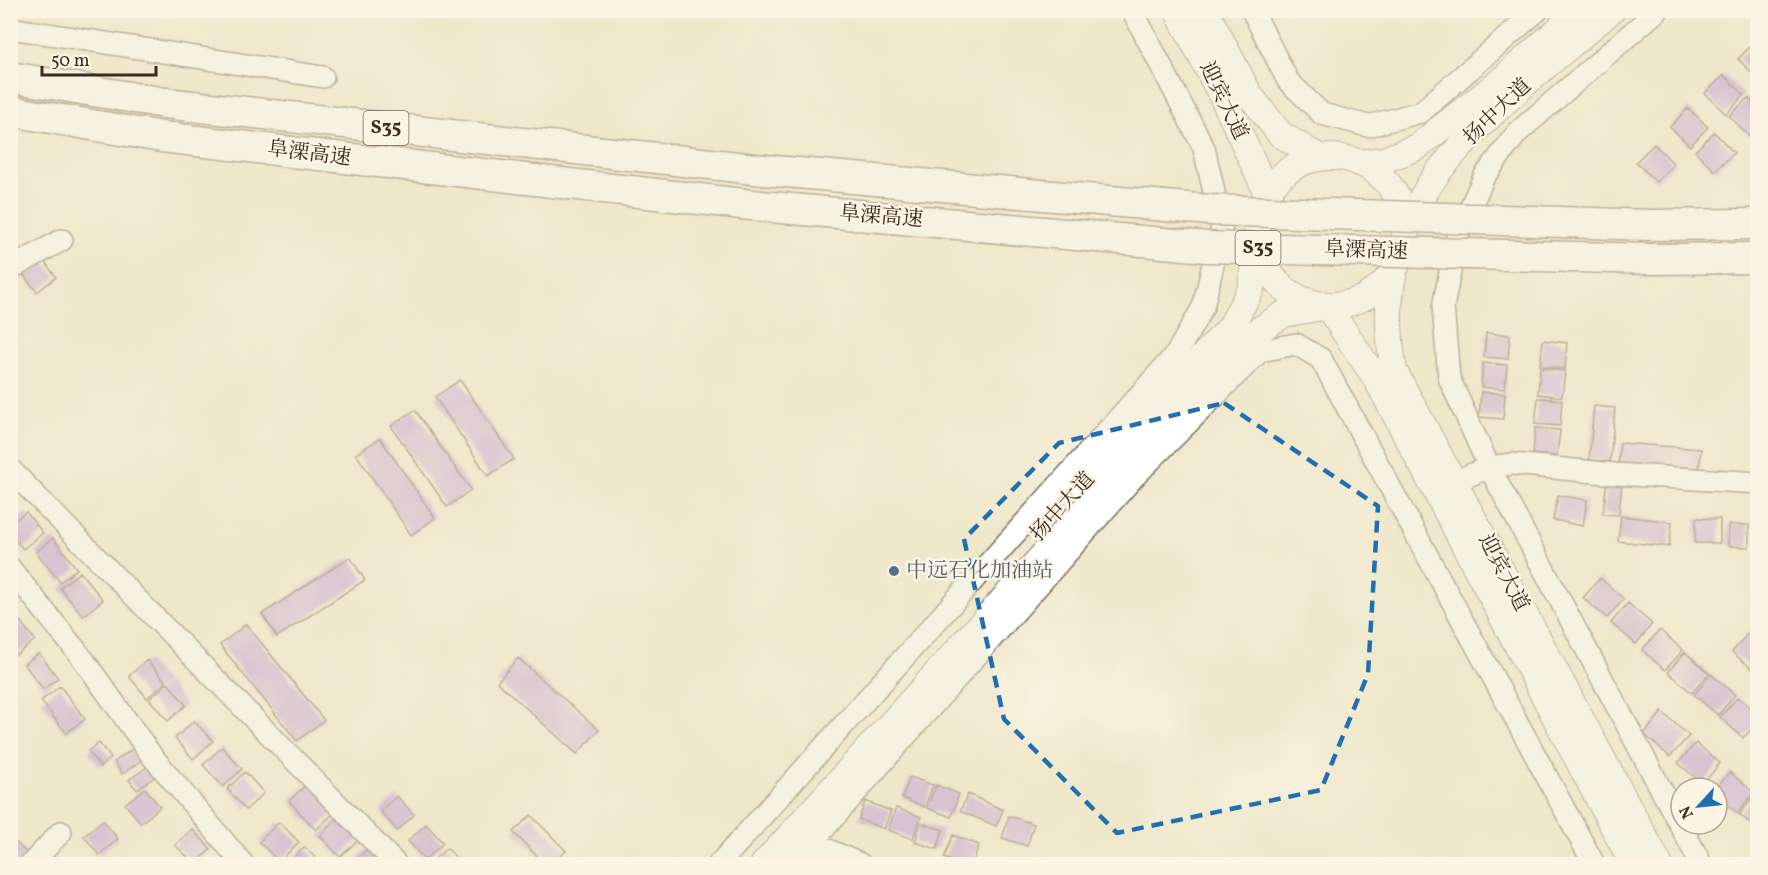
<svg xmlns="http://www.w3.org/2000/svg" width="1768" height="875" font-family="Vollkorn,'Noto Serif SC',serif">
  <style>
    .building { fill: #bd98dc }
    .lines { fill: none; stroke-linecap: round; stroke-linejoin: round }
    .minor-casing { stroke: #7a6c5a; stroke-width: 24 }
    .major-casing { stroke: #7a6c5a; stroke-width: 28 }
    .highway-casing { stroke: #7a6c5a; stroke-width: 33 }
    .minor { stroke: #fff; stroke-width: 21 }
    .major { stroke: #fff; stroke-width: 26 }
    .highway { stroke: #fff; stroke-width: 30 }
    .highway-bridge-casing { stroke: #7a6c5a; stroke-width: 33; stroke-linecap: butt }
    .highway-bridge { stroke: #fff; stroke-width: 30 }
    .marked { fill: none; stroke: #1f6fb2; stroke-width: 4.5; stroke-dasharray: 12 8; stroke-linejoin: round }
    .service-dot { fill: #5c6f8a; stroke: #fcf5e5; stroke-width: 2 }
    .labels { text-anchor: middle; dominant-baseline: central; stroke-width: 5; stroke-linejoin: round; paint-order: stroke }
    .shield { fill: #fcf5e5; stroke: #75675a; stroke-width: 1.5 }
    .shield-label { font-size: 20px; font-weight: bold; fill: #3b2a1e }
    .street-label { font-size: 21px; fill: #3b2a1e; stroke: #fcf5e5 }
    .service-label { font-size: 21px; fill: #4e5e75; stroke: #fcf5e5; text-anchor: start }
  </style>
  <rect width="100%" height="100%" fill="#fcf5e5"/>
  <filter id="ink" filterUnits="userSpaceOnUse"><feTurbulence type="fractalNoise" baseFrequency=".0167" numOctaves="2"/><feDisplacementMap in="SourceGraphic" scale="12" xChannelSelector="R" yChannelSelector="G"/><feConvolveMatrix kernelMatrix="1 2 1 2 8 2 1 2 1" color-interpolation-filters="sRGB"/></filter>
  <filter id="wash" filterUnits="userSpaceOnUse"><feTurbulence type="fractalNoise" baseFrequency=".008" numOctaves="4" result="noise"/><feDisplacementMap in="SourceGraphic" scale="24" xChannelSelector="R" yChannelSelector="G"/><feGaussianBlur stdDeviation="1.35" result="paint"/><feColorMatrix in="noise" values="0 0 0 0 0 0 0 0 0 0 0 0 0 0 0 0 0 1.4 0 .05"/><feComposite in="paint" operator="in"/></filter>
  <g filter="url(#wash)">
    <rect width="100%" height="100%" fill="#eee7ca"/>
    <g id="blocks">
      <path class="building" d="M1756,41L1758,42V79L1738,59Z
        M1724,75L1744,95L1726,114L1705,93Z
        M1748,98L1758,108V130L1750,137L1729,116Z
        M1688,108L1708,127L1690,146L1670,127Z
        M1714,132L1734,153L1715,171L1695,151Z
        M1654,144L1674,164L1656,182L1636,162Z
        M10,231L22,252L10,259Z
        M41,257L56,277L37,292L21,272Z
        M1486,333L1510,335L1508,359L1484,357Z
        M1543,340L1567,343L1565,369L1540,366Z
        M1483,363L1507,365L1505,389L1481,387Z
        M1540,368L1565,371L1562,397L1538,394Z
        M460,380L514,459L488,476L435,397Z
        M1481,392L1505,394L1503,419L1479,417Z
        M1538,398L1562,400L1560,426L1535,424Z
        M1594,406L1615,408L1610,462L1589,460Z
        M415,410L471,490L447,507L391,426Z
        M1535,428L1560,430L1557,456L1533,454Z
        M380,438L435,518L411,535L356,454Z
        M1620,443L1701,449L1699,470L1618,465Z
        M1607,479L1622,481L1619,515L1603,514Z
        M1558,495L1587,500L1583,526L1553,520Z
        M26,512L43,533L23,549L10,533V524Z
        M1621,516L1672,522L1669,547L1618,541Z
        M1696,518L1720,519V543H1695Z
        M1728,525H1749V547L1728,546Z
        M53,538L77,569L60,582L36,552Z
        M350,557L365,580L277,637L262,614Z
        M80,572L103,600L83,616L60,588Z
        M1600,578L1624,599L1607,618L1583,598Z
        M1628,603L1652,624L1636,644L1611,623Z
        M20,621L35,640L16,655L10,648V629Z
        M246,624L324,720L297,741L220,645Z
        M1660,630L1683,650L1665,670L1642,650Z
        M1750,631L1758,637V668L1755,671L1732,652Z
        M1685,652L1709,673L1692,693L1668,672Z
        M39,653L58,678L43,689L24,664Z
        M518,658L599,730L577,754L497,682Z
        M147,660L166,682L147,698L129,676Z
        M1711,674L1735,695L1718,715L1694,695Z
        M168,683L186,705L168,721L149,699Z
        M60,686L85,719L66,733L41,701Z
        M1738,697L1758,714V722L1743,738L1720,717Z
        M1662,712L1689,736L1670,757L1644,734Z
        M194,721L213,741L193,759L175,738Z
        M99,743L111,758L100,767L88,751Z
        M1696,743L1720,763L1703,784L1678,763Z
        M222,747L242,769L223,787L203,765Z
        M134,748L142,760L122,774L114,762Z
        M150,765L157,775L137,790L129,780Z
        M245,772L264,793L246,810L227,789Z
        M1730,772L1754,793L1737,813L1717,795V787Z
        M910,777L933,785L925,807L902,798Z
        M309,782L337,810L316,830L289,801Z
        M936,785L959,794L951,817L927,808Z
        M145,788L160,807L141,823L125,804Z
        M968,794L1003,810L996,826L960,811Z
        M1756,794L1758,795V830L1739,814Z
        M397,796L414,815L397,831L380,811Z
        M865,801L891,811L884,829L859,819Z
        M896,808L921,817L913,839L888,830Z
        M531,815L566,851L552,864H545L513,832Z
        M339,816L360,838L340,857L320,836Z
        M1009,816L1034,824L1027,846L1002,838Z
        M103,820L118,839L99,855L84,836Z
        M279,822L299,842L279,862L259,842Z
        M921,823L943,830L937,849L915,842Z
        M426,824L443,843L425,860L408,841Z
        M192,829L211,849L195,864L175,845Z
        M953,835L979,845L972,864H960L944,858Z
        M10,837L30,856L22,864H10Z
        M305,847L321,864H292L289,862Z
        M368,848L384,864H352Z
        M447,848L462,864H429Z
        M49,854L61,864H40Z"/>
    </g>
  </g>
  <g filter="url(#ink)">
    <use href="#blocks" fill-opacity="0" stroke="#7a6c5a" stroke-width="1.5"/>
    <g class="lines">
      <defs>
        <path id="minor" d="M1252,10L1288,81L1322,114L1368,126L1421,112L1538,10
          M1658,10L1517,133L1484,177L1457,237L1443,307L1449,378L1489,467L1701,864
          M10,28L323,77
          M10,269L62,240
          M10,469L396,864
          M1454,482L1489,467L1513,464L1615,474L1758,483
          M10,568L83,659L152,756L243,864
          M813,843L860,864
          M31,864L61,832
          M719,864L1176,354L1203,307L1222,227L1204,148L1132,10
          M793,864L1133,478L1260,351L1296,344L1321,359L1594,864"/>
        <path id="major" d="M1177,10L1226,104L1267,193
          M1205,10L1249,94L1280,134L1320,158
          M1257 231a74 74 0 1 1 148 0a74 74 0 1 1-148 0Z
          M1359,163L1384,160L1417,147L1498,83L1580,10
          M1405,232C1415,211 1425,189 1439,171C1488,110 1553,61 1612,10
          M1394,271C1386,305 1388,337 1394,371L1659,864
          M1084,485L1139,422L1230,328L1251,289L1257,242
          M764,864L1150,437L1248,337L1284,314L1327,306L1377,380L1633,864"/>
        <path id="highway" d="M10,77L165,103L764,170
          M10,111L162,137L760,206"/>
      </defs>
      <use href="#minor" class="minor-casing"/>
      <use href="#major" class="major-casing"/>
      <use href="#highway" class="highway-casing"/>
      <use href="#minor" class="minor"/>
      <use href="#major" class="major"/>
      <use href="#highway" class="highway"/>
      <defs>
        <path id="highway-bridge" d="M764,170L1210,210L1649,225L1758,224
          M760,206L1207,247L1650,259L1758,258"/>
      </defs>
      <use href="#highway-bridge" class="highway-bridge-casing"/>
      <use href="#highway-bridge" class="highway-bridge"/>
    </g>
  </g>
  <path d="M0 0H1768V875H0ZM1224,403L1378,506L1368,674L1321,790L1117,833L1004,719L964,539L1059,443Z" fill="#eee7ca" fill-opacity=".55" fill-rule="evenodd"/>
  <path class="marked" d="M1224,403L1378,506L1368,674L1321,790L1117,833L1004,719L964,539L1059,443Z"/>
  <circle class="service-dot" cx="894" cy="571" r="6"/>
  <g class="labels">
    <g class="shield">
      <rect x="363.5" y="111" width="45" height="34" rx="4.5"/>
      <rect x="1235.5" y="231" width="45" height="34" rx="4.5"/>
    </g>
    <g class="shield-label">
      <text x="386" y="128">S35</text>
      <text x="1258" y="248">S35</text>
    </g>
    <g class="street-label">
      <text transform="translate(1223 101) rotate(64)">迎宾大道</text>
      <text transform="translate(1498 112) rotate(-44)">扬中大道</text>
      <text transform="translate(309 154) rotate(7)">阜溧高速</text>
      <text transform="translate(881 217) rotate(5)">阜溧高速</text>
      <text transform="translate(1366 251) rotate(2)">阜溧高速</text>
      <text transform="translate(1063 507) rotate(-48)">扬中大道</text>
      <text transform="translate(1503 573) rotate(62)">迎宾大道</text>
    </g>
    <g class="service-label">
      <text x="906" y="571">中远石化加油站</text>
    </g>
  </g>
  <rect width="1768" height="875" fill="none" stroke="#fcf5e5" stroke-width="36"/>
  <g transform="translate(1699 806) rotate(243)"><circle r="28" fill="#fcf5e5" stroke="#afa495" stroke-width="1.5"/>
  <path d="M0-4.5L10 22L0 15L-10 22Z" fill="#1f6fb2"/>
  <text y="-9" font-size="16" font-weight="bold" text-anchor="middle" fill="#3b2a1e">N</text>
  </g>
  <path d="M42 66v9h114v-9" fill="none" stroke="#3b2a1e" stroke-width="3"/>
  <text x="51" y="66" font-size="18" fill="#3b2a1e" stroke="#fcf5e5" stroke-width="4.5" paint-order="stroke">50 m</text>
</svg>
